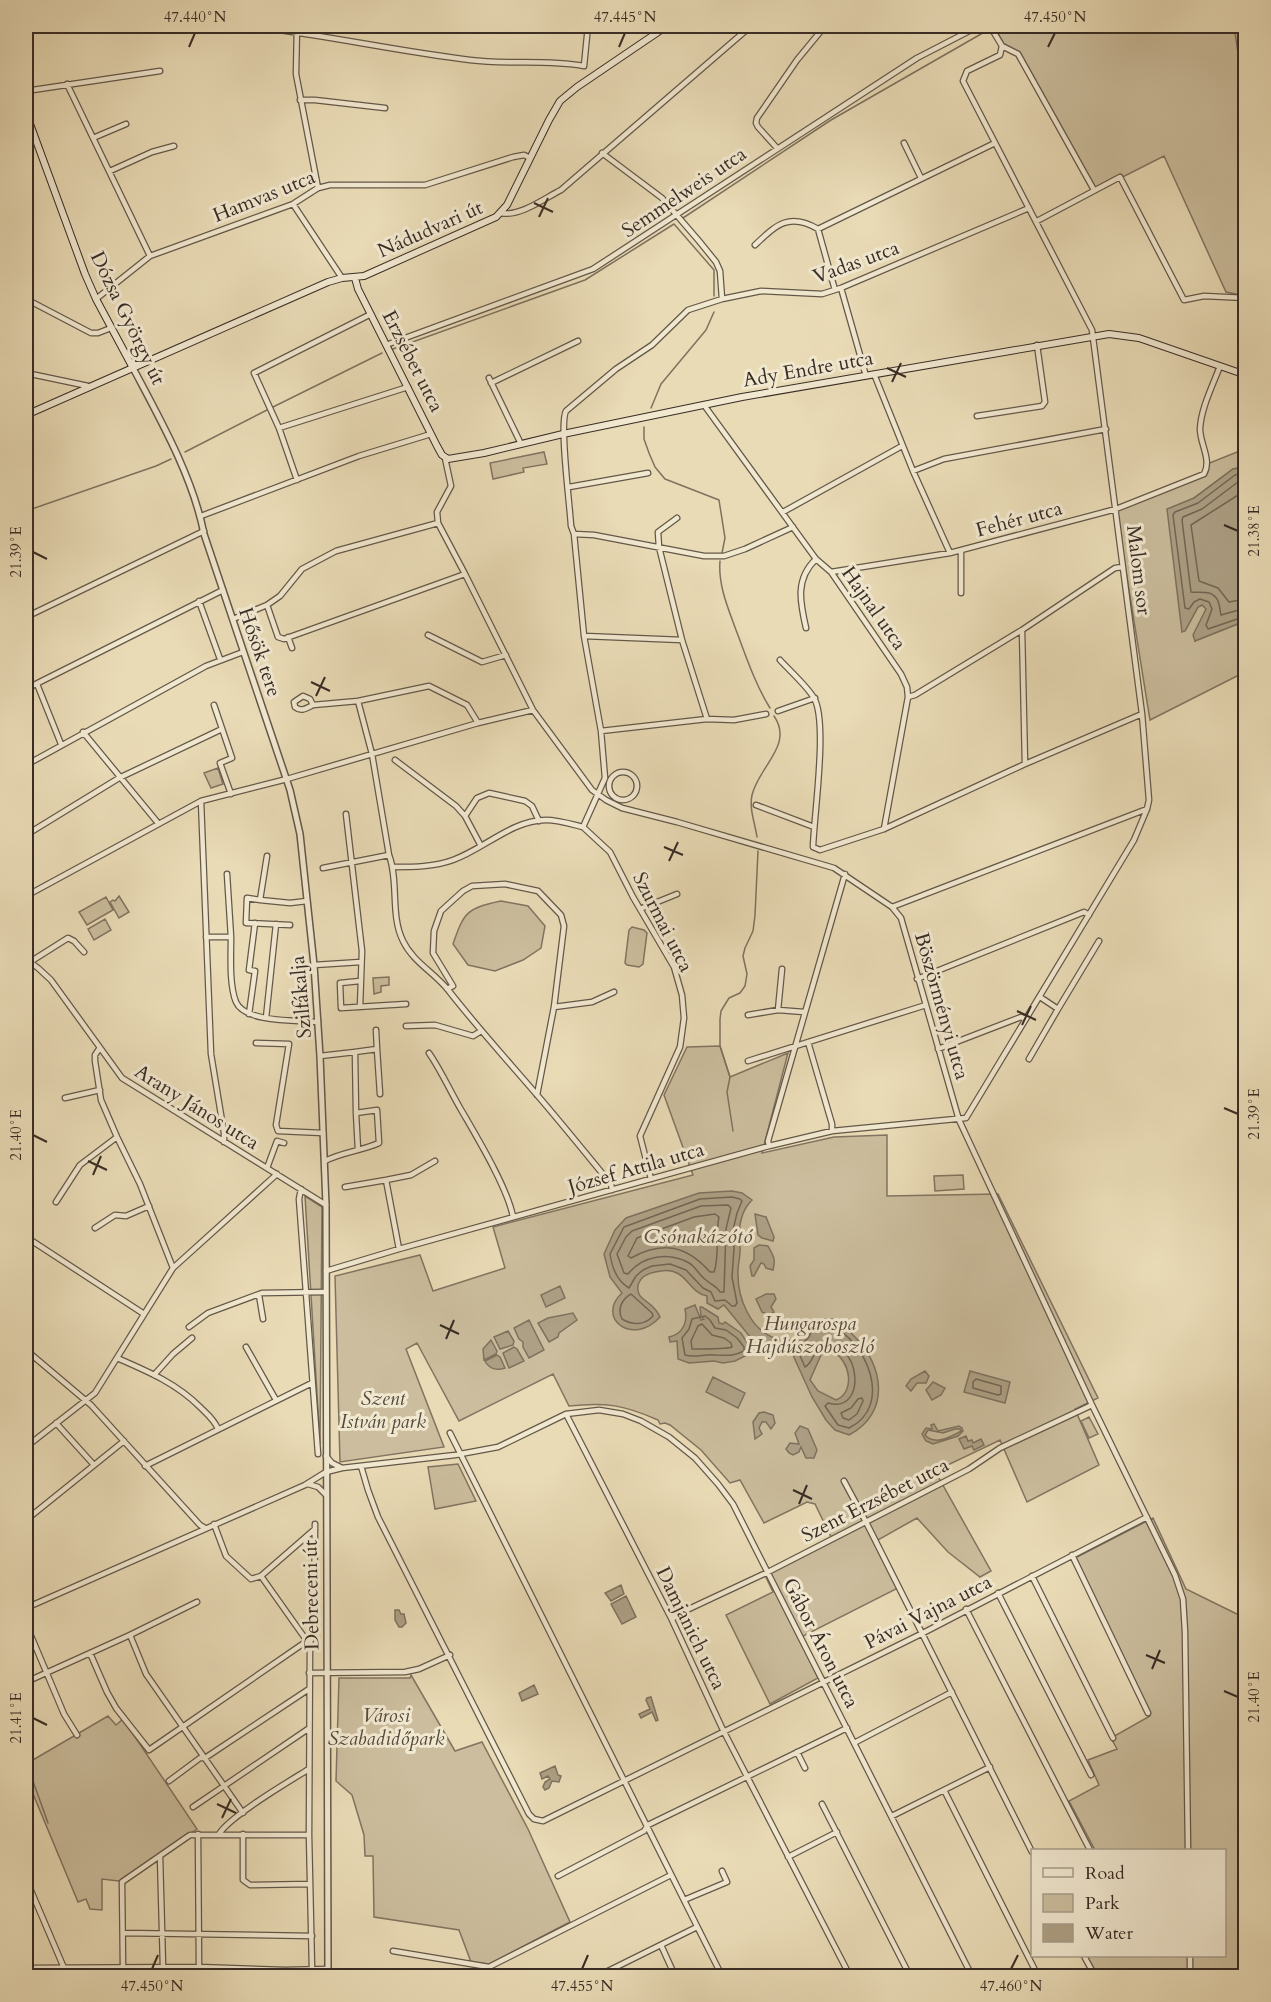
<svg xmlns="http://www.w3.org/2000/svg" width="1271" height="2002" font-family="Cardo,serif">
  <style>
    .green { fill: #cbbd9d; stroke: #827461; stroke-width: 1.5 }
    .water { fill: #ada085; stroke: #7e725f; stroke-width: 1.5; fill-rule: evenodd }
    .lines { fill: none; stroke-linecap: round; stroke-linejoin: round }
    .shore { stroke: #726655; stroke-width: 1.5 }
    .stream { stroke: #7e725f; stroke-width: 1.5 }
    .minor-casing { stroke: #645849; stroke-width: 7 }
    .tertiary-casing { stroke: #645849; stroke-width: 8 }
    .secondary-casing { stroke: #382c25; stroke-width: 8 }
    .minor { stroke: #f1e8d0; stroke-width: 4.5 }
    .tertiary { stroke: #f1e8d0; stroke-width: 5 }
    .secondary { stroke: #f1e8d0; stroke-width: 6 }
    .ticks { fill: none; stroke: #382c25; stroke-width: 2 }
    .labels { text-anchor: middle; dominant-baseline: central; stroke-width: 6; stroke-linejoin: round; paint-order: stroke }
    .street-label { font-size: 20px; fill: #382c25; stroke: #f1e8d0 }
    .park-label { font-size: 20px; font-style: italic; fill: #55493d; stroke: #f1e8d0 }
    .water-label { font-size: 21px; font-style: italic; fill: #5b4f42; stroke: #f1e8d0 }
    .neatline { fill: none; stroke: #382c25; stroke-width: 2 }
    .ticks-label { font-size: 15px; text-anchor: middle; fill: #382c25 }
  </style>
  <rect width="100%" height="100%" fill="#e9dbb6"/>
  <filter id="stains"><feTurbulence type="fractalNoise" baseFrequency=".00333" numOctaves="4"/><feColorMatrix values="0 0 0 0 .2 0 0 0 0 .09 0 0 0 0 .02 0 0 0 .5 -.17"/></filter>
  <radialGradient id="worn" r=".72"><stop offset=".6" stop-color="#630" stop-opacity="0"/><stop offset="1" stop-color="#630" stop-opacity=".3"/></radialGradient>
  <path class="green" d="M994,26H1245V296L1226,292L1164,156L1095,191L1020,53L1004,44Z
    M1242,450H1245V467L1233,469L1194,498L1185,631L1198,607L1202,605L1205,606L1206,609L1195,641L1245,621V672L1150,720L1116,509L1203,474L1207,464Z
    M544,452L547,464L523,468L524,472L493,479L490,463Z
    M218,768L223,784L211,788L204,773Z
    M119,896L129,912L119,918L110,902L113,900L115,901Z
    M106,897L113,910L87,925L79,912Z
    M501,901L528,906L545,926L541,948L523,960L495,971L468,965L453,944C464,912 467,908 501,901Z
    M105,919L111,930L94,940L88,929Z
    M632,927L644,930L647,933L643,964L639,967L627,965L625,963L629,930Z
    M389,977V985L381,986V992L374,994L373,978Z
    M720,1046L730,1077L788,1053L762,1153L834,1137L887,1135V1196L998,1194L1098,1398L1075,1409L1099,1465L1027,1502L1000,1440L935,1471L991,1571L980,1577L948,1552L917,1518L876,1541L898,1588L801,1637L818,1678L770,1704L726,1615L773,1592L764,1573L832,1539L815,1504L807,1502L764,1523L740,1480L730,1483L701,1450L670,1425L665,1423L660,1424L658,1420C624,1405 606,1402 569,1406L553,1374L459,1421L417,1343L406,1349L444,1447L340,1462L335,1276L420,1255L433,1291L505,1268L493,1227L693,1175L664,1095L687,1047Z
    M963,1175L964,1189L935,1191L934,1176Z
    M305,1196L322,1207L320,1444Z
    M1089,1417L1098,1434L1089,1438L1081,1421Z
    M458,1464L476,1501L435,1509L428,1467Z
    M1153,1518L1186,1589L1245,1618V1976H1096L1086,1956H1224V1850H1095L1069,1801L1099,1785L1088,1760L1117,1749L1111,1738L1150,1716L1075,1558Z
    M411,1675L455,1751L482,1742L528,1829L570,1922L489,1964L471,1962L459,1930L374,1917L373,1856H365L364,1835L352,1795L336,1781L339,1678H410Z
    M108,1716L116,1725L123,1719L197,1829L119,1881L102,1879V1910L90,1909L86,1899L78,1902L26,1777V1764Z
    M127,1972L280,1973V1976H127Z"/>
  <path class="water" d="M1245,467V621L1195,641L1193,635L1206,609L1202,605L1198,607L1185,631L1182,632L1167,509L1194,498L1233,469Z
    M732,1191L742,1193L752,1200C740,1212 738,1231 740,1247C741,1256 737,1266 738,1275C738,1297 749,1327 772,1337C779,1339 787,1340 794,1341L805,1333L808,1322C815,1321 825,1318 832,1319C840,1320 848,1330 854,1336C884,1365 891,1413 849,1435L835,1430L826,1420L812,1397L792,1353L786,1348L760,1346L751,1338L724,1305L718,1309L707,1303V1296C687,1292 687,1267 661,1271C654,1272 648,1273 643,1277C639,1281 636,1287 639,1294C642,1301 654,1303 660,1317C633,1347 595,1318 622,1293L610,1277L604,1254L615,1230L626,1218L699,1193ZM833,1352C850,1360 856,1392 836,1400L818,1391L810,1380L821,1355L824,1353Z
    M755,1214L766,1217L774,1237L773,1241L762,1238L758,1235Z
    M759,1245L768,1246C773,1256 776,1258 773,1270L766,1268L764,1264L761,1263L754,1276H752L750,1266L754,1260V1248Z
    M560,1286L565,1298L546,1307L541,1295Z
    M766,1294H774L776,1299L771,1307L774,1312L769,1315L762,1312L756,1299Z
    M695,1305L701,1320L704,1319L701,1316L700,1307H702L718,1317L719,1323L723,1324L725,1322L741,1333L753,1352L735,1361L723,1363L714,1361L689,1363L678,1359L677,1341L670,1342L669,1337C683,1334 688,1322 685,1309Z
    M573,1313L577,1320L559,1333L558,1337L549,1342L538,1323L548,1318Z
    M529,1320L544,1350L529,1358L523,1347V1342L519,1339L514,1328Z
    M508,1331L514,1341L513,1345L500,1349L494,1337Z
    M491,1340L497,1351L496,1354L484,1360L483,1349Z
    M514,1347L517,1349L524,1361L509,1368L503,1353Z
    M497,1355L500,1357L505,1368C497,1371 489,1369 485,1361Z
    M925,1371L929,1376L926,1383H917L911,1391L906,1386L911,1379Z
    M970,1371L1010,1382L1005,1403L964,1392Z
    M713,1377L745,1393L738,1408L706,1392Z
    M933,1382L945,1388L941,1395L932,1400L926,1390Z
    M764,1412L773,1415L775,1423L771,1429L766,1422H762L759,1428L762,1434L755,1439L753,1422L759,1413Z
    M934,1424L938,1431L959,1426L962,1428L963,1431L958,1436L933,1444L926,1441L922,1434L926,1428L932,1429L931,1425ZM955,1429H960L961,1431C950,1437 935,1446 925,1435L928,1430L943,1433Z
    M800,1426L808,1429L817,1450L814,1458H806L801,1447L799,1452L793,1455L789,1453L786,1449L790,1443L799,1444L795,1433Z
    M966,1436L968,1441L972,1440L973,1443L981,1439L984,1445L974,1450L972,1446L964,1449L959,1439Z
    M621,1585L624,1594L611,1601L605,1593Z
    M626,1596L636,1617L622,1624L611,1604Z
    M395,1610H399L401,1614H404L406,1623L402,1627H399L395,1620Z
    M534,1685L538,1694L522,1701L519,1693Z
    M651,1697L658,1720L656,1721L652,1712L641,1718L639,1714L650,1709L646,1700L647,1698Z
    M555,1766L558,1775L561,1776L559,1782L552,1781L549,1788L545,1790L543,1787L545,1782L550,1779L548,1776L542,1779L540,1773Z"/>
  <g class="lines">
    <path class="shore" d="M1246,473L1235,475L1198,503L1175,512L1173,515L1185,608L1189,609L1194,602L1200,599L1209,602L1212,609L1206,625L1208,629L1246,616
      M1246,481L1238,482L1202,509L1183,517L1182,520L1191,592C1200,593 1212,589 1218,601C1220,606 1220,611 1221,615L1246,608
      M1246,490L1191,525L1199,581L1218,588L1229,602L1246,599
      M732,1197L740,1199L742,1201L737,1213L733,1230L734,1249L732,1277L737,1303L735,1306H732L725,1300L715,1301L711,1292L703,1288L686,1270L670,1264L652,1266L643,1270L636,1276L629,1288C617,1281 612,1268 610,1254L624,1227L700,1199Z
      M728,1205L731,1208L726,1229L724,1292H720C716,1285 711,1285 706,1280C699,1275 696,1267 689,1263C669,1251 642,1256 628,1274L624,1273L617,1254L626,1237L632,1231L701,1206Z
      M715,1214L719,1217C715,1235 720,1256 714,1272H710C687,1246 663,1240 631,1258L628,1256L637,1238L694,1217Z
      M631,1294L652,1313L653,1316C644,1326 632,1325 622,1319C617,1309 622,1299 631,1294Z
      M705,1316L710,1320L715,1328L726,1330L737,1338L744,1347V1351C731,1357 728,1355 715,1355C704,1354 695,1358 685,1355L682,1338L689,1329L692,1319Z
      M702,1324L712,1335L724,1338L731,1343L732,1347C728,1349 698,1349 692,1349L691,1341L698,1326Z
      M830,1325C867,1341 894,1406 849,1428L838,1425L825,1406L828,1403C869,1415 860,1335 822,1347C813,1350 814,1362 805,1367L797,1349L809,1337L813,1328Z
      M976,1379L1001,1386V1394L998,1395L973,1388V1382Z
      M858,1399L862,1398L863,1401L857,1414L849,1420L843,1418L841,1413L851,1408Z"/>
    <path class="stream" d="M1234,26L1241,73L1246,83
      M683,218L831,120L995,26
      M393,349L585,280L674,224L714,270V296
      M273,407L382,353
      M651,408L661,384L706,330L714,312
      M644,427V439L649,453L655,467L665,479L719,500L725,538L722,553
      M185,452L267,410
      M26,511L156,466L171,459
      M720,561C718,585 728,608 736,630C746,656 755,684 770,708
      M757,837C755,823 749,809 752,795C759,766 794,745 774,716
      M733,1131L727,1092L730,1077L720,1046V1019L721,1011L729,998L740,993L745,986L747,974L743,956L745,948L753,931L755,915L758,851
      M26,1766H27L28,1767
      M29,1770L48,1823"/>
    <defs>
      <path id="minor" d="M247,26C321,34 395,51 470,60C508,65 547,59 584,66
        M297,26L296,74L318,188
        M990,26L1002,46
        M1002,46L1018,54L1094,190
        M584,66L588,26
        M67,84L150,256
        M26,91L160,71
        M300,100H315L385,108
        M93,138L126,124
        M904,143L921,178
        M777,148L758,127L756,123L757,118L797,60L825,26
        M602,153L662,198L699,241L716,262L720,271L722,299
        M110,171L152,152L174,146
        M293,204L342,278
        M501,213C520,217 545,198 561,190L751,26
        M1037,221L1120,177L1184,300L1204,296L1246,298
        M818,229L995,143
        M755,245C776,225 789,212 818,229L835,290
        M841,288L866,376
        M26,299L91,333H98L111,328
        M96,299L150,256L293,204L318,188L330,185H425L513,157L524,155L530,158
        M386,345L593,269L917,58L979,26
        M26,373L88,386
        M874,374L913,471L950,553
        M489,378L521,444
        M491,383L578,341
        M704,405L816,559L831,572L901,674L907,687L908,697L884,829
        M977,416L1042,406L1045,402L1037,345
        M279,428L408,387
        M445,458L451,486L437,512L438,523L465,574L533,710L592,790L606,800L622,808L677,822L834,868L892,907L901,918L959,1120L1092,1405L1175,1575L1183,1599L1185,1632L1188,1850
        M913,471L944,459L1106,429
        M297,480L279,428L254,373L371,314
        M569,487L648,473
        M783,512L902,446
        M201,516L359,456L431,434
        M677,518L658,532L659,547L682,640L707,719
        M574,534L594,535L704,556H724L745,549L793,527
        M961,550V593
        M831,572L950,553L1116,509L1204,474C1212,460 1200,444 1200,429C1201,408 1213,385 1220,366
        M199,601L220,659
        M267,605L278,637L284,639L465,574
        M26,617L204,531
        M233,619L267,605L280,596L302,569L336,551L438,523
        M806,628C800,602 795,579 816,559
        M1022,630L1025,764
        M428,635L482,662L506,655
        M584,636L682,640
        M288,637L292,648
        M780,660C790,671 807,686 814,698C828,722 814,815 813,847L820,850L884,829L1025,764L1142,714
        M37,684L61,744
        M26,689L223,590
        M908,697L915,695L1022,630L1115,568L1123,567
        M358,701L372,754L389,855C399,882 390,915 403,941C413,962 435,973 449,991C477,1027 508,1061 538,1096C563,1125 587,1155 611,1184L612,1190
        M214,705L232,758L220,763L231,794
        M313,705C305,709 301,712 295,707L294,702L303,696L310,699L313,705L358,701L429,686L467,705L478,723
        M778,711L815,698
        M601,731L707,719L734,720L766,714
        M83,732L158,823
        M395,760L456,806L465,816L481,846
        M26,765L206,666L243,652
        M609 786a14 14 0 1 1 28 0a14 14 0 1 1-28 0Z
        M201,801L211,1054L224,1133V1142
        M756,805L814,827
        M346,814L362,951L360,1007
        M465,816L477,798L489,793L525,801L532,806L539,821
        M583,827L605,778L601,731L584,636L574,534L571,526C570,506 559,423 566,411L616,369L652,345L688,310L722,299L761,291L822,294L841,288L1029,208
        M583,827L610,852L633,897L674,967L682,995L684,1018L680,1047L640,1136L651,1179
        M26,835L119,778L222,729
        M267,856L260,900L290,903L307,901
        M393,867C413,867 434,867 453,860C484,849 512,820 546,820C558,820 571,824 583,827
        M323,868L389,855
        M26,896L201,801L287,779L478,723L533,710
        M260,900L247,898L246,923L290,925
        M892,907L1147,809
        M640,909L677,894
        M206,937H231L227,874
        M231,937C231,955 229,985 236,1002C245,1023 298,1020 318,1022
        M26,959L38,968L51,980L122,1078L326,1205
        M30,962L68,938L74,941L84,952
        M314,965L361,962
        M917,979L1084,912L1089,915
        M360,981L340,983L341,1008L406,1004
        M447,989L453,986L433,953L434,931L441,911L463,891L472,886L505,884L538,891L561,915L564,926L554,1007L537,1095
        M1040,997L1058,1009L1099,941
        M554,1007L592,1002L614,992
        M778,1010L782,969
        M249,1014L255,971L249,970L255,923
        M748,1015L778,1010L804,1012
        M266,1018L276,924
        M406,1026L435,1025L473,1036L481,1031
        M376,1030L377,1049
        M808,1042L832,1124V1131
        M256,1043L289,1044L276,1125L278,1131L323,1133
        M99,1049L95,1055V1061L101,1100L117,1137L140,1184L173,1268
        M938,1049L1021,1017L1026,1019
        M355,1052L377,1049L380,1094
        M429,1053C442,1072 451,1093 463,1113C478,1139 508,1189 513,1217
        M320,1056L355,1052L356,1113L377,1110L379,1143C361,1151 342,1152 325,1161
        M1029,1059L1058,1009
        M748,1061L926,1005
        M65,1098L100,1090
        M356,1113L358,1150
        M769,1146L768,1141L845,874
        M267,1168L277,1141L284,1143
        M386,1180L411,1175L435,1161
        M345,1187L386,1180L399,1249
        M301,1189L299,1199L318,1454
        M56,1202L80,1165L117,1137
        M95,1228L115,1215L126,1216L149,1206
        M26,1237L144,1314
        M326,1271L399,1249L769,1146L832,1131L966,1118L1134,840L1147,809L1149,800L1142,714L1092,330L963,81L967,71L1000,55L1002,46
        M259,1295L263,1319
        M189,1327L208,1313L262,1293L326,1292
        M246,1347L276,1400
        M26,1350L91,1405L200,1525L205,1528
        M117,1358C147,1371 176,1383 200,1407C207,1414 214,1419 218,1429
        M154,1375L173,1354L192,1338
        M566,1414L672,1620L723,1730L850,1976
        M56,1423L94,1465
        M450,1433L722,1976
        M26,1447L95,1393L173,1268L277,1174
        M326,1456L332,1463L342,1468
        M145,1466L312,1383
        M361,1466L368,1490L378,1517L529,1814L534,1819L543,1821L923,1633L1147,1517
        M844,1481L866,1522L1032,1852
        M308,1484L318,1487L326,1495
        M26,1520L124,1441
        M214,1524L226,1556L251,1579L261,1576L315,1529
        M1072,1555L1148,1713
        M261,1576L307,1641
        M1032,1576L1113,1738
        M998,1593L1091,1775
        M26,1608L305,1485L326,1472L342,1468L455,1455L498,1447L566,1414L599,1410L623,1414L641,1421L669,1437L695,1458L718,1484L733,1504L972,1976
        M966,1609L1090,1850
        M672,1620L676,1615L768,1572L969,1469L1000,1448L1092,1405
        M26,1624L64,1714L77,1735
        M130,1635L197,1602
        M310,1642L314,1633L315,1524
        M90,1653L107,1692L116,1708L149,1750L307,1641L310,1642L309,1835L312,1969
        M309,1673L405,1672L419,1669L450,1655
        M26,1682L130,1635L146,1674L243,1813
        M854,1743L952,1692
        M797,1752L805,1768
        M169,1781L200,1758H205L309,1689
        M944,1790L1038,1976
        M822,1804L910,1976
        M193,1807L308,1729
        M892,1816L990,1767
        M198,1834L199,1967
        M219,1834C230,1816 288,1782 309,1769
        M243,1834V1880L250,1885L310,1884
        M160,1856L163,1967
        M788,1857L837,1832
        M558,1876L644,1831L648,1825L847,1728
        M26,1879L64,1968
        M684,1900L727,1882L722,1871
        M123,1933L312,1936
        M661,1945L675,1976
        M393,1951L489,1967L671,1875
        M1084,1956L1095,1976
        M1190,1956V1976
        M26,1968L199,1967L285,1970L328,1969
        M123,1968L122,1882L190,1835H309
        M598,1976L697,1927"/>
      <path id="tertiary" d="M133,368C160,419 193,477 204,534L290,790L300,834L314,965L320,1056L326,1205L328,1976"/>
      <path id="secondary" d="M26,113L85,274L96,299L133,368
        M355,278L358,289L437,446L442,455L448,459L484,453L563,434L742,397L1109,334L1139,338L1246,375
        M26,415L328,282L342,278L364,276L496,217L507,205L549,120L560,101L577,87L667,26"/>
    </defs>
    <use href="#minor" class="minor-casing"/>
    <use href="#tertiary" class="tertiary-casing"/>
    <use href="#secondary" class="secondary-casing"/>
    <use href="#minor" class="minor"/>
    <use href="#tertiary" class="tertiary"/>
    <use href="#secondary" class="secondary"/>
  </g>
  <path class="ticks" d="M189,47L195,33M619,47L625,33M1048,47L1055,33M534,203L553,212M539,217L548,198M887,368L906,377M892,382L901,363M1224,525L1238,531M33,552L47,559M311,682L330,691M316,696L325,677M664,847L683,855M669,861L678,842M1017,1011L1036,1020M1022,1025L1031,1006M1224,1108L1238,1114M33,1135L47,1142M88,1161L107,1170M93,1175L101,1156M440,1325L459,1334M446,1339L454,1320M793,1490L812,1499M799,1504L807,1485M1146,1655L1165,1663M1152,1669L1160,1650M1224,1691L1238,1697M33,1718L47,1725M217,1804L236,1813M222,1818L231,1799M152,1969L158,1955M582,1969L588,1955M1011,1969L1018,1955"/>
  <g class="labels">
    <g class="street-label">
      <text transform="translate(684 192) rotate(-34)">Semmelweis utca</text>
      <text transform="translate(264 196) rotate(-22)">Hamvas utca</text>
      <text transform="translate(430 229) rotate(-24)">Nádudvari út</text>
      <text transform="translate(856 262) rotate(-20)">Vadas utca</text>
      <text transform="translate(128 318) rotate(64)">Dózsa György út</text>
      <text transform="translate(413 361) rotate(63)">Erzsébet utca</text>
      <text transform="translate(808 369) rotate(-10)">Ady Endre utca</text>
      <text transform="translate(1019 519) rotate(-15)">Fehér utca</text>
      <text transform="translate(1139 570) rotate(83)">Malom sor</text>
      <text transform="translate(874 608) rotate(55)">Hajnal utca</text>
      <text transform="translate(260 652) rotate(71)">Hősök tere</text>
      <text transform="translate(663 922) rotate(63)">Szurmai utca</text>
      <text transform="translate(301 997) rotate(-95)">Szilfákalja</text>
      <text transform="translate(942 1006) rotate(74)">Böszörményi utca</text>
      <text transform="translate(197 1107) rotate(32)">Arany János utca</text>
      <text transform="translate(636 1168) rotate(-16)">József Attila utca</text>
      <text transform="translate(875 1500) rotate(-27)">Szent Erzsébet utca</text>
      <text transform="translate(311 1595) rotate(-91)">Debreceni út</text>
      <text transform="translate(928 1612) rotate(-27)">Pávai Vajna utca</text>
      <text transform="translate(691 1628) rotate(64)">Damjanich utca</text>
      <text transform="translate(821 1643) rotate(63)">Gábor Áron utca</text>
    </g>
    <g class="park-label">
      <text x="810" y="1323">Hungarospa<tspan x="810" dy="23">Hajdúszoboszló</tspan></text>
      <text x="383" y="1398">Szent<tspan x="383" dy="23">István park</tspan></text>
      <text x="386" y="1715">Városi<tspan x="386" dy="23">Szabadidőpark</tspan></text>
    </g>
    <g class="water-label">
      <text x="698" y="1236">Csónakázótó</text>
    </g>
  </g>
  <rect width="1271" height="2002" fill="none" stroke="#e9dbb6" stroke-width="66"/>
  <rect x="1031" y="1849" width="195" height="108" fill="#f1e8d0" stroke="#a79d8c" stroke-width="1.5"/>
  <rect x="1043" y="1868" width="30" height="9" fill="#f1e8d0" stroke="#a79d8c" stroke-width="1.5"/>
  <text x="1085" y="1879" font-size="18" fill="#382c25">Road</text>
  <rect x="1043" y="1894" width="30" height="18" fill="#cbbd9d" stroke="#a79d8c" stroke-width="1.5"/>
  <text x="1085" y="1909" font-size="18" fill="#382c25">Park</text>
  <rect x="1043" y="1924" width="30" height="18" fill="#ada085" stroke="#a79d8c" stroke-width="1.5"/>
  <text x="1085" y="1939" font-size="18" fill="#382c25">Water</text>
  <rect x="33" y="33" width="1205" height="1936" class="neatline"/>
  <g class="ticks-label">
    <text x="195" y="22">47.440°N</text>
    <text x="625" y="22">47.445°N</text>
    <text x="1055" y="22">47.450°N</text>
    <text transform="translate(1254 531) rotate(-90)" y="5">21.38°E</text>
    <text transform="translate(16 552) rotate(-90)" y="5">21.39°E</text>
    <text transform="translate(1254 1114) rotate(-90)" y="5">21.39°E</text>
    <text transform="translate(16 1135) rotate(-90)" y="5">21.40°E</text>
    <text transform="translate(1254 1697) rotate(-90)" y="5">21.40°E</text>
    <text transform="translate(16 1718) rotate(-90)" y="5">21.41°E</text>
    <text x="152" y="1991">47.450°N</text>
    <text x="582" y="1991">47.455°N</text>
    <text x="1011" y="1991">47.460°N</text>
  </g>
  <rect width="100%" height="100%" filter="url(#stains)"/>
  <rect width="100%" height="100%" fill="url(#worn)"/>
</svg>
